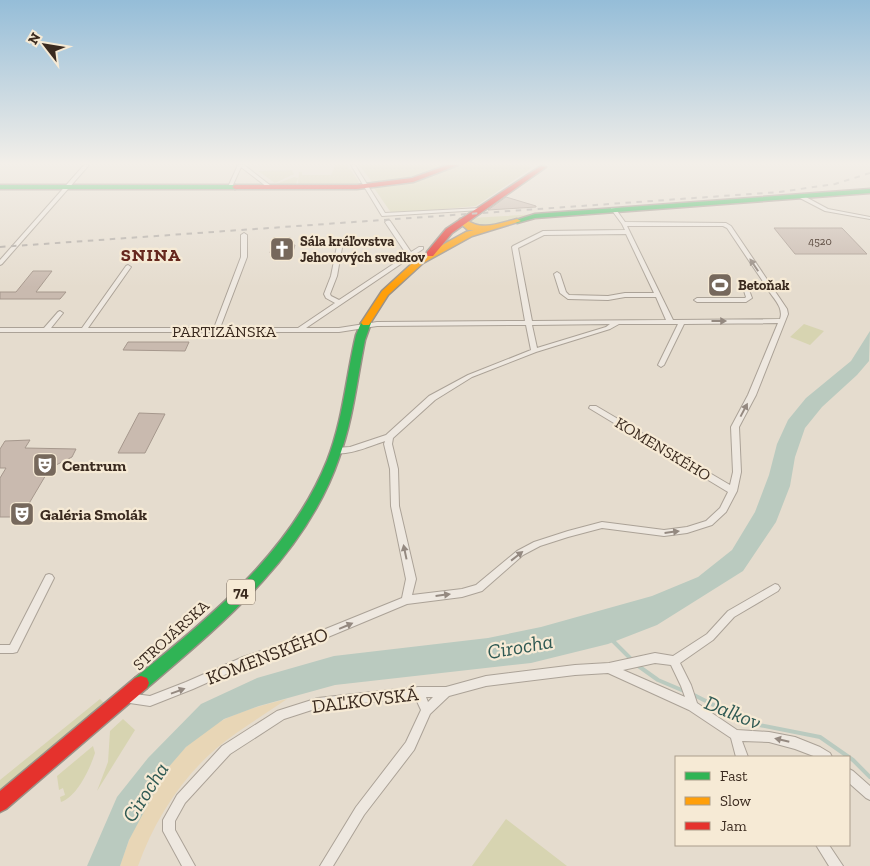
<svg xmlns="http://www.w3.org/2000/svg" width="870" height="866" font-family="'Zilla Slab',serif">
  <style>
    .green { fill: #d7d4b1 }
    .sand { fill: #e8d6b6 }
    .water { fill: #bacabf }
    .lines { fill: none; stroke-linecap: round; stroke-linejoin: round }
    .stream { stroke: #bacabf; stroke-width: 4 }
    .building { fill: #c9baaf; stroke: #a6988d }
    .street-casing { stroke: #aba297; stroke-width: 2 }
    .fast-casing { stroke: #9a9187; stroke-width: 3 }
    .slow-casing { stroke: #9a9187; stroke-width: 3 }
    .jam-casing { stroke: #9a9187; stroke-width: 3 }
    .street { fill: #eee8e0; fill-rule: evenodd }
    .fast { fill: #30b455; fill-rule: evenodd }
    .slow { fill: #ff9f0a; fill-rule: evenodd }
    .jam { fill: #e5322d; fill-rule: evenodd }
    .rail { stroke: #ada7a1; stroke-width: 2; stroke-dasharray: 5.5 5.5; stroke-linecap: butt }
    .oneway { fill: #948980 }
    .labels { text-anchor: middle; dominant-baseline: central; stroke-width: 4.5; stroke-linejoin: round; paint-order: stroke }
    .far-number-label { font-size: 11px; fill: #5e4e43 }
    .far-poi-label { font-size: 14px; font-weight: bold; fill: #3a2a1f; stroke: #f6ead5; text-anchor: start }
    .shield { fill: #f6ead5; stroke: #726456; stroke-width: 1 }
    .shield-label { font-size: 15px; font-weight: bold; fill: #3a2a1f }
    .street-label { font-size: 16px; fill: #3a2a1f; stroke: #f6ead5 }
    .poi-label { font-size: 16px; font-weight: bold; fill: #3a2a1f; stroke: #f6ead5; text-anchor: start }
    .far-district-label { font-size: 18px; font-weight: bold; letter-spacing: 1px; fill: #66281e; stroke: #f6ead5 }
    .near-street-label { font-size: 19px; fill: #3a2a1f; stroke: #f6ead5 }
    .near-water-label { font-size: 21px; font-style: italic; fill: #2e5953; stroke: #f6ead5 }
  </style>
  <rect width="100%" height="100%" fill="#e5dcce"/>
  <path class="green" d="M335,165H347L359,182L358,184H339H360L280,185L294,184H276L294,177L298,178L296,184H306H298L299,172H302V175H331Z
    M359,165H444C422,177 397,180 373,183Z
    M459,165H526L532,168L476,206L392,214L374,188L415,182Z
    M292,170L294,174L275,183L258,171Z
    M539,214L481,227H473L468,222L471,218Z
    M804,324L824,331L810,345L790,337Z
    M100,699L104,703L0,790V780Z
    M123,719L135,730L97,791L108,762L110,731Z
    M93,746L95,753C90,768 78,796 61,802L60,797L65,795L63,788L59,790L57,776Z
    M506,819L567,866H472Z"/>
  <path class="sand" d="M287,699C264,715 240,729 218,747C181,778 154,821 138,866H120C138,811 169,746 225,719C244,710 266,704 287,699Z"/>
  <path class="water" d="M870,331L869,361L857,375L822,407L805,428L795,457L790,486L776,522L743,571L657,625L608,644L531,663L335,685L259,706L224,719L186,747L167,769L129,840L120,866H87L117,797L148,758L201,704L257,678L334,656L488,638L541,627L652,596L698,577L732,550L755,512L769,475L777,444L788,420L806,398L851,361Z"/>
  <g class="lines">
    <path class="stream" d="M612,640L631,659
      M637,665L658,680L684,691
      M694,695L749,723L820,737L853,760L870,777"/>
  </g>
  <path class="building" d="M506,197L536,206V207L488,210Z
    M774,228H842L867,254H795Z
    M272,245H295L292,255H278L279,253H270Z
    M33,271H52L36,292H66L60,299H0V292H16Z
    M128,342H189L185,351L123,350Z
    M139,413L165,414L145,453H118Z
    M30,440L25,448L76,449L72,457L50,468L21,517H0V478L6,468H0V449L5,441Z"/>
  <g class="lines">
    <defs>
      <path id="street" d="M84,165H89L2,264L0,265V260Z
        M238,165H244L271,186L267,187L241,167L232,187L228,188V187Z
        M351,165H355L385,213L481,208L483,209L481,210L382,216Z
        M798,195H802L828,209L870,217V219L825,211L798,197Z
        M611,208H615L625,222L726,223L731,226L787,309L788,314L756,395L739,427L741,472L737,491L726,512L712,525L687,533L664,536L602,528L568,537L540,546L523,555L482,591L462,597L407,604L328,637L249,664L193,689L150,706L123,702L122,698L123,694L127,693L150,696L186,682L243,657L323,630L402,598L406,579L391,506L390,469L384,444L385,441C373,445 341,459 331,451L335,448L350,447L386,435L429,396L468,375L531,350L526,325L377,326L339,332H219L216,333L213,332H0V328H44L58,312L60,311L63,313L51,328H82L126,266L128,265L131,267L88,328H214L241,257V235L244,233L247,235V257L220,328H298L335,303L326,298L324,294L331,276L338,241L343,242L337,276L330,294L331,296L339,300L407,255L385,222L388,220L390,221L411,252L419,247H423V249L306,328H339L377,322L525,321L512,247L513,246L543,231L625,230L622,224L611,209ZM627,226H723L727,228L766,286L744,287L743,288L746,297L745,298H697L694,300L697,302H746L752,298L749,290H768C774,299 784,308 780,319L673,320ZM626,234L654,293H625L608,296L569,295L566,292L560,274L557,272L554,274L560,293L568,299L608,300L625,297H656L666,320L532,321L518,248L544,235ZM778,323L748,395L731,427L733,472L730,485L596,406H590L589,408L728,492L720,508L706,521L687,527L664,530L602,522L568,531L534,542L517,551L476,585L462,589L412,595L416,579L399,506L398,469L392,444L393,438L435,400L472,377L536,352L610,329L619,324H678L658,365L661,367L664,365L684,324ZM610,324L606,327L537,348L532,325Z
        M49,574L52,575L54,578L17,652L13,653H0V645H10L46,575Z
        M775,584L778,585L780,588L778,591L734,617L713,640L680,663L691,685L697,703L737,730L769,732L795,737L820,747L830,753L832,757H816L795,749L769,742L742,741L748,757H736L731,738L689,710L608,673L575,675L486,686L449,696L430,714L414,750L364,815L333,866H320L356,807L406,742L421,710L415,697L318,708L284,719L230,754L185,803L175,821V830L195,866H182L163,831V820L177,795L222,746L277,711L318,698L418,687H446L486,676L575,665L609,663L655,653L673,656L707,634L728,611ZM655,663L671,665L681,686L685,697L623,670ZM426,697H433L428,702Z
        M849,769L853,771L870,786V800L866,798L849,783Z
        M816,845H829L843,866H829Z"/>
      <path id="fast" d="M0,185H235L238,187L235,189H0Z
        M870,189V193L535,218L517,223L513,221L535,214Z
        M366,320L371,323L365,340C357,379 353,420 339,458C306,555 222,624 147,688L141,690L135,688L133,683L135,678C210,617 290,553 327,461C343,421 346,377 356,335L361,323Z"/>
      <path id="slow" d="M460,219H466C480,232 500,223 517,219L521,221L472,236L423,263L388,295L369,325H363L361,323L382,291L417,259L466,232L474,230H468L460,223Z"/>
      <path id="jam" d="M448,165H458L413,182L357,189H235L232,187L235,185H357L412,178Z
        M541,166L546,167L452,233L433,256H427V252L446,229Z
        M141,676L147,678L149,683L147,688L6,809L0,812V791L135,678Z"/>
    </defs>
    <use href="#street" class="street-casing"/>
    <use href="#fast" class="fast-casing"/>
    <use href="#slow" class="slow-casing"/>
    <use href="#jam" class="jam-casing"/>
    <use href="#street" class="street"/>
    <use href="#fast" class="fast"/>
    <use href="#slow" class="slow"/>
    <use href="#jam" class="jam"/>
    <path class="rail" d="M0,247L779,192L835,184L870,173"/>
  </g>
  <defs><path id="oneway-solid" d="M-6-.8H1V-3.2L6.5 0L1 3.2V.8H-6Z" transform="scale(1.25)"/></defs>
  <g class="oneway">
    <use href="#oneway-solid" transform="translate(754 265) rotate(-124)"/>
    <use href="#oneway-solid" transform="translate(719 321)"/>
    <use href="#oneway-solid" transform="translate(744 410) rotate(-62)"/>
    <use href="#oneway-solid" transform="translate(672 532) rotate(-7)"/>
    <use href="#oneway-solid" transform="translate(405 552) rotate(-102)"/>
    <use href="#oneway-solid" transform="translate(517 556) rotate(-38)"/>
    <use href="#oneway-solid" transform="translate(443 595) rotate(-7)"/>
    <use href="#oneway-solid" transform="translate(346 626) rotate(-23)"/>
    <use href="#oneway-solid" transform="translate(178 691) rotate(-20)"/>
    <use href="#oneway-solid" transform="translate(782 740) rotate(-167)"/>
  </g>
  <linearGradient id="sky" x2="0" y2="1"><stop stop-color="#95bdd8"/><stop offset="0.57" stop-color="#f3efe9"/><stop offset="1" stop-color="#f3efe9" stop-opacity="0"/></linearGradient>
  <rect width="870" height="287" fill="url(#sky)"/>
  <defs>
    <symbol id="church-square" viewBox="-11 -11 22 22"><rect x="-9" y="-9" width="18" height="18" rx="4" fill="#76685c" stroke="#f6ead5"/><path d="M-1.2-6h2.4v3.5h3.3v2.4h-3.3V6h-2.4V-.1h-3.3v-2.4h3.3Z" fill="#fff"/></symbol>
    <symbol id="stadium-square" viewBox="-11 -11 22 22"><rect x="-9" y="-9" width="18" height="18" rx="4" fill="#76685c" stroke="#f6ead5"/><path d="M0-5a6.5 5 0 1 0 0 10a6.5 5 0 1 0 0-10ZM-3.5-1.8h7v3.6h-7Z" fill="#fff"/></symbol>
    <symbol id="theatre-square" viewBox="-11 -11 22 22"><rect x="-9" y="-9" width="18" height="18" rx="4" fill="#76685c" stroke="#f6ead5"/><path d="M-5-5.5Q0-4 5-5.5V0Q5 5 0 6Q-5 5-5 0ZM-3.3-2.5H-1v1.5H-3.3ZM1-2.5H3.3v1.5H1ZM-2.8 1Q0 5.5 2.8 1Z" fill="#fff"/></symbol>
  </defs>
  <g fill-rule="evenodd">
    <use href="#church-square" x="268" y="235" width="28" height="28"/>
    <use href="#stadium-square" x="706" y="271" width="28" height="28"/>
    <use href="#theatre-square" x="31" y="451" width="28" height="28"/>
    <use href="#theatre-square" x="8" y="500" width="28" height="28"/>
  </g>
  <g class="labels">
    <g class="far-number-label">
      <text x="820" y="241">4520</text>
    </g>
    <g class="far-poi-label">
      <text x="300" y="241">Sála kráľovstva<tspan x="300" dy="16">Jehovových svedkov</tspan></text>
      <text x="738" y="285">Betoňak</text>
    </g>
    <rect class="shield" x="227" y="579.5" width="28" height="25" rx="4"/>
    <g class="shield-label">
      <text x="241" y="592">74</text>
    </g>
    <g class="street-label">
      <text x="224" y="331">PARTIZÁNSKA</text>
      <text transform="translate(663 449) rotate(31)">KOMENSKÉHO</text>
      <text transform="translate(171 635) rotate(-42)">STROJÁRSKA</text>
    </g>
    <g class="poi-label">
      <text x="62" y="465">Centrum</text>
      <text x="40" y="514">Galéria Smolák</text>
    </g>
    <g class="far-district-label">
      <text x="151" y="255">SNINA</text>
    </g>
    <g class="near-street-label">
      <text transform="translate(267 656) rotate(-21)">KOMENSKÉHO</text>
      <text transform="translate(365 700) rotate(-7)">DAĽKOVSKÁ</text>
    </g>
    <g class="near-water-label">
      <text transform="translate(520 646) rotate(-10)">Cirocha</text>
      <text transform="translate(733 712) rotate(22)">Dalkov</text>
      <text transform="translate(145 792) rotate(-57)">Cirocha</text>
    </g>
  </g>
  <rect x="675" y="756" width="175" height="90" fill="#f6ead5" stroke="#ab9d8c"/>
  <rect x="685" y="772" width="25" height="8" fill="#30b455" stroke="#ab9d8c"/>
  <text x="720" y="781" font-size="15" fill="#3a2a1f">Fast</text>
  <rect x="685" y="797" width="25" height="8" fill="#ff9f0a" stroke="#ab9d8c"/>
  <text x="720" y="806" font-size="15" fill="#3a2a1f">Slow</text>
  <rect x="685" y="822" width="25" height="8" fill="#e5322d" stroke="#ab9d8c"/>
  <text x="720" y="831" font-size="15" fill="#3a2a1f">Jam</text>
  <g transform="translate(45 45) rotate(301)" stroke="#f6ead5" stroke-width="4" paint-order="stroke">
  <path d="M0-4L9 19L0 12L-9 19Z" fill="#3a2a1f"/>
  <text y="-8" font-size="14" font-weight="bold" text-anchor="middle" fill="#3a2a1f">N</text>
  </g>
</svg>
